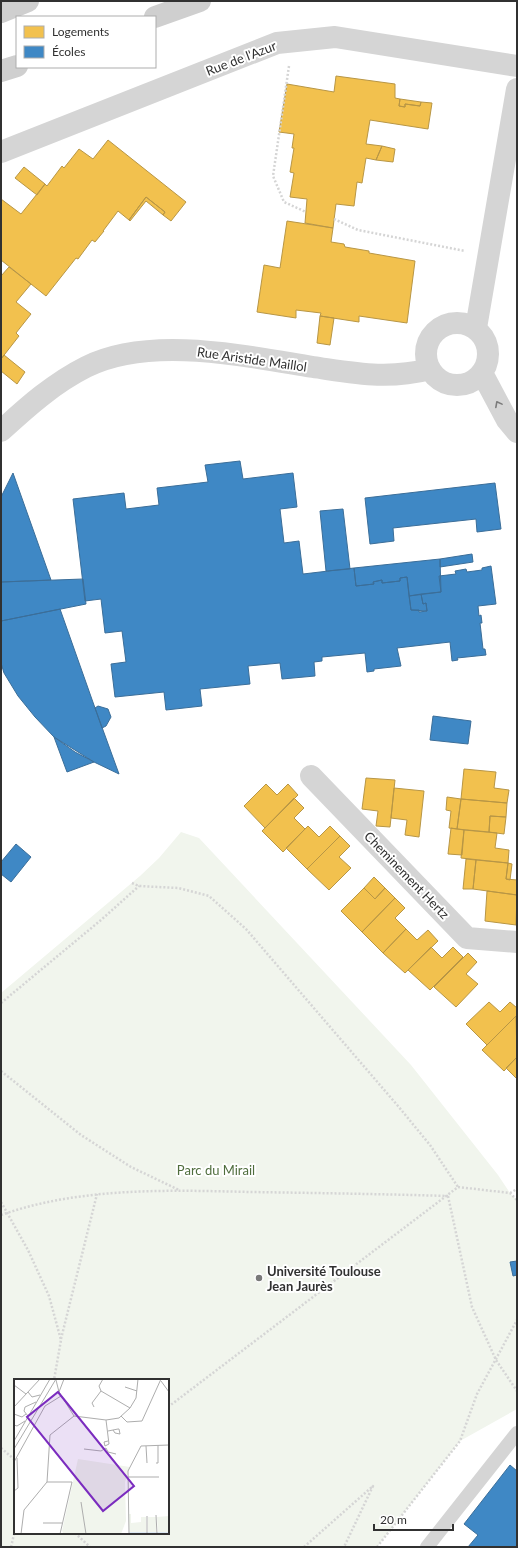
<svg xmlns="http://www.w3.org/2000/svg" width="518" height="1548" font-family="Lato,sans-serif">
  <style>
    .green { fill: #f1f5ed; fill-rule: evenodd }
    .homes { fill: #f2c14e; stroke: #b89645 }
    .schools { fill: #3f88c5; stroke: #3b6e99 }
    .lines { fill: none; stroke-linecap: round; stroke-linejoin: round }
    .path { stroke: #d5d5d5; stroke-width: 2.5; stroke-dasharray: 2 2; stroke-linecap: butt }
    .service { stroke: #d5d5d5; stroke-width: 14 }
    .minor { stroke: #d5d5d5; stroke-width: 22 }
    .secondary { stroke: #cfcfcf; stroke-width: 22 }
    .oneway { stroke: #7b7b7b }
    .poi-dot { fill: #797979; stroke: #fff; stroke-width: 1.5 }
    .labels { text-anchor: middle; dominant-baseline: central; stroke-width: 4; stroke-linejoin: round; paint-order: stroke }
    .street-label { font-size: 13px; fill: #313131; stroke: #fff }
    .park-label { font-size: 13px; fill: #4f6d3d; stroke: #fff }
    .poi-label { font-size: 13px; font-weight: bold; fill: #313131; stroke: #fff; text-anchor: start }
    .inset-river { fill: none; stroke: #dbe7f2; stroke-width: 2 }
    .inset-road { fill: none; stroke: #adadad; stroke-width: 1 }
    .view { fill: #7b2cbf; fill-opacity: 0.15; stroke: #7b2cbf; stroke-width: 2 }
    .inset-edge { fill: none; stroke: #313131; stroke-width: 2 }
  </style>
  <rect width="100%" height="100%" fill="#fff"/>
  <path class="green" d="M181,832L199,838L411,1065L498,1175L510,1193L517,1200V1409L460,1441L377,1547H1V993L140,876L159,858ZM15,1380H168V1533H15Z"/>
  <path class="homes" d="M336,76L395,84V98L400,99L399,106L405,107V104L420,106L421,102L432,103L428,129L370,120L366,144L382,146L376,160L366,158L362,183L357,182L354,206L336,204L333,228L305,223L307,199L290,197L294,173L290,172L294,148H292L294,134L279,132L287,84L334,92Z
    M400,99L421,102L420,106L405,104V107L399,106Z
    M108,140L186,202L171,221L163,215L165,212L146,197L129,220L118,211L103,231H104L95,242L92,240L78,259L76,258L46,296L1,260V199L21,214L45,184L47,186L62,166L64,168L79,149L93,159Z
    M382,146L395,149L393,162L376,160Z
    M24,167L45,184L37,195L15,178Z
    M146,197L165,212L163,215L146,201L130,221L129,220Z
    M287,221L333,228L331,242L344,244L345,247L369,251V253L415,261L407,323L359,316V322L320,316L321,313L296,310V318L257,312L264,265L280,268Z
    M9,267L31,284L16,302L31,314L16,333L19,336L1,359V276Z
    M320,316L334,318L330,345L317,343Z
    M4,355L25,372L17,384L1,371V359Z
    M464,769L496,772L494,788L509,790L507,803L461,799Z
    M366,778L395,780L390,827L376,826L378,811L362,809Z
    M266,784L277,795L288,784L298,795L265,828L244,806Z
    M394,788L424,791L419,837L405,835L407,820L391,818Z
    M447,797L461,799L457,829L449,828L451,811L446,810Z
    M294,798L304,808L294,818L305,829L283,852L262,831Z
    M461,799L507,803L506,817L490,816L489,832L457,829Z
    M490,816L506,817L504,834L489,832Z
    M308,826L319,837L330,826L340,836L307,869L286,848Z
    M451,828L464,830L462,855L448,854Z
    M464,830L497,833L495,848L509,850L508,863L461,858Z
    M340,836L350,846L339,857L351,868L329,890L307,869Z
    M466,859L476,860L473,889H463Z
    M476,860L508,863L506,879L517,880V895L473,889Z
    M508,863L512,864L510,880L506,879Z
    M374,877L385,888L375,899L364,888Z
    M364,888L375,899L385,888L395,898L362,932L341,911Z
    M487,891L517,895L516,925L485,921Z
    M395,898L405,908L395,918L406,929L383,953L362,932Z
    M406,929L417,940L428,930L438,941L405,973L383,953Z
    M431,947L442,958L453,947L463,957L430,990L408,970Z
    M468,953L477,962L466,974L478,984L456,1007L434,987Z
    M489,1002L500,1012L510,1002L517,1008V1015L487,1045L466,1024Z
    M516,1016L517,1057L504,1071L482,1050Z
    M517,1057V1079L506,1068Z"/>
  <path class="schools" d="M240,461L243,479L293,473L297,507L280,509L284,543L299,541L303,574L354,568L356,586L374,584L373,582L382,580V583L400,581V578L407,577L411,610H419V612L427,611L426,603L423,604L421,594L441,592L439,576L456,574L455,571L466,569L467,572L482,570V568L491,566L496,604L478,606L479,616L481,615L482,623H480L483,649H485L486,655L457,658L458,660L452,661L450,642L397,648L401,666L374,669V671L367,672L365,653L322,657V661L314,662L315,676L282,679L280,663L248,666L250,684L200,689L202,706L166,710L164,692L115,697L111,664L126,662L122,631L105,633L101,599L85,601L73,499L124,493L126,509L159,505L157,488L208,482L205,465Z
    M13,473L51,580L1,582V497Z
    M495,483L501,529L477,532L476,519L393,528L394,541L370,544L365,498Z
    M343,509L350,569L326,571L320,511Z
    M472,554L473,562L440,567V559Z
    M440,559L441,592L409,596L407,577L400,578V581L382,583V580L373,582L374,584L356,586L354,568Z
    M83,579L86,604L1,621V582Z
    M421,594L423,604L426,603L427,611L411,610L409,596Z
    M60,609L95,708L119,774L94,762L54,737L35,717L18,696L4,673L1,663V621Z
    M98,706L108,709L111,717L106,726L102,728L95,708Z
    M433,716L471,721L468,744L430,740Z
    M54,737L75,752L94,762L67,772Z
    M16,844L31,857L11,882L1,874V862Z
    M517,1261V1275L513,1276L510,1262Z
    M510,1465L517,1471V1547H468L478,1535L464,1524Z"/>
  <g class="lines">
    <path class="path" d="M289,66L273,176L284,202L306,212
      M334,219L358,230L465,251
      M132,883L139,886L178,888L209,896L246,929L398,1106L430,1145L458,1187
      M1,1003L101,920L139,886
      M1,1071L81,1135L131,1167L179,1190
      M510,1193L517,1189
      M448,1196L472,1307L496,1360L517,1391
      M1,1202L28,1250L49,1296L61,1340L54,1380
      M1,1215C81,1187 167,1190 251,1192C317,1193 382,1194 448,1196
      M61,1339L97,1194
      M168,1407L458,1187L510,1193L517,1200
      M1,1448L15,1460
      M75,1533L90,1547
      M11,1547L15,1530
      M304,1547L373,1486L344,1547
      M377,1547L460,1441L477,1394L517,1320"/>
    <path class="service" d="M427,1547L517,1433"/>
    <path class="minor" d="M1,152L277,43L335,37L517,66
      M426 354a31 31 0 1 1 62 0a31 31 0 1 1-62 0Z
      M476,328L517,89
      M482,373L507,420L517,432
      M1,431C27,407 54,383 86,367C150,335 244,356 313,367C355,373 387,380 430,369
      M311,776L467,938L517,942"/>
    <path class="secondary" d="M1,12L28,1
      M155,17L200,1
      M1,71L17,66"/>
  </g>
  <defs><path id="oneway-chevron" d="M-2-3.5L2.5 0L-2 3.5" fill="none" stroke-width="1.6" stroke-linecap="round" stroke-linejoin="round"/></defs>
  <use class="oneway" href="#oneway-chevron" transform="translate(498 404) rotate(-118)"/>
  <circle class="poi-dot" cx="259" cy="1278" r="4"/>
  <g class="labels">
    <g class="street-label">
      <text transform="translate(241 58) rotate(-21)">Rue de l'Azur</text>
      <text transform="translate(252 359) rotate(8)">Rue Aristide Maillol</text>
      <text transform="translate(407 875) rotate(46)">Cheminement Hertz</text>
    </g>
    <g class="park-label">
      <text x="216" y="1170">Parc du Mirail</text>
    </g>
    <g class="poi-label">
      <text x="267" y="1271">Université Toulouse<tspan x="267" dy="15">Jean Jaurès</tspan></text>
    </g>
  </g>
  <g transform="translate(14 1379)">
    <rect width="155" height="155" fill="#fff"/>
    <path d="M64,80L116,88L111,103L112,142L107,155H50L48,152ZM115,135H117V144L127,143V138H132V155H115ZM155,137V155H144L143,138ZM134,138H142V155H134Z" fill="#f1f5ed"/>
    <path class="inset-river" d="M115,154H155"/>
    <path class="inset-road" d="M89,0L85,7L87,12L116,29M42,1L45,13L60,37L92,41L105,39L116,29L122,19L124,0M147,2L155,13M0,6L12,15M111,8L123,12M14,13L18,18L26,16M45,13L50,0M0,28L26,0M80,28L78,24L87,12M0,35L8,38L12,35M14,37L10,32L11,28L22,23M107,37L113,43L128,42L147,0M92,41L95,65L91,67L90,63L94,62M0,46L3,47L11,42M94,52L104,50H105L106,55L101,54L99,51M0,62L36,0M132,67L133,84M0,70L42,0M70,70L87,72L92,69L94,73L102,75M0,83L31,27L47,17M142,84H144V66M114,98H145M33,103H58L46,155M0,112L4,109L3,79M67,123L72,155M142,136L143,155M133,137V155M29,144H48M7,155L10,131L33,103L36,56L60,37M115,155L114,92L127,67L155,66"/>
    <path class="view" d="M44,13L120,107L89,132L13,38Z"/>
    <rect width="155" height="155" class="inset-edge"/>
  </g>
  <rect width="518" height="1548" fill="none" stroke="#313131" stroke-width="4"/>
  <rect x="16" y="16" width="140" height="52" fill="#ffffff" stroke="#adadad"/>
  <rect x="24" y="26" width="20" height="12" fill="#f2c14e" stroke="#adadad"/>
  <text x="52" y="36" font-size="12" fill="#313131">Logements</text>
  <rect x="24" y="46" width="20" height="12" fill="#3f88c5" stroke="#adadad"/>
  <text x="52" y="56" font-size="12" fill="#313131">Écoles</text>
  <path d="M374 1524v6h79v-6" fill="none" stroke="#313131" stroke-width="2"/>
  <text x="380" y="1524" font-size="12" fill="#313131" stroke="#ffffff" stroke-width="3" paint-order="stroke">20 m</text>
</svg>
